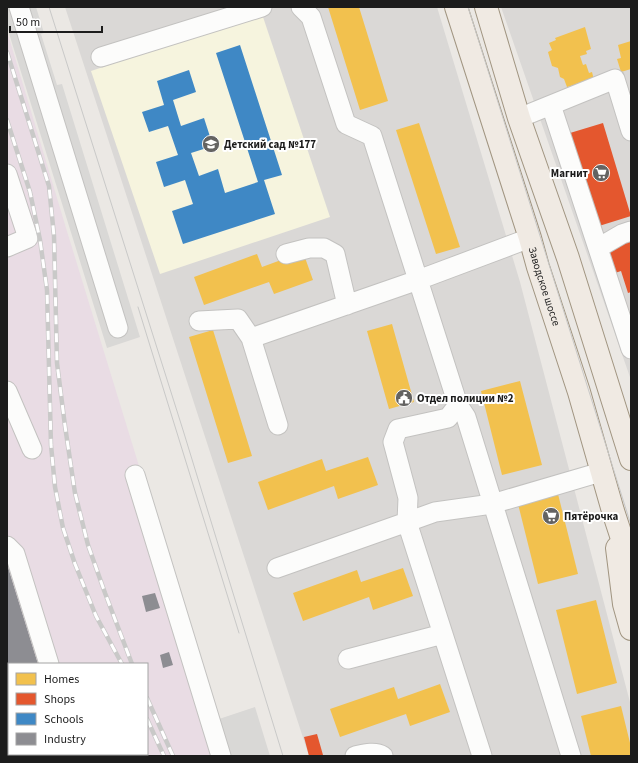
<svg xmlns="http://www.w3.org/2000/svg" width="638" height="763" font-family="'Source Sans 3',sans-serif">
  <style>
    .residential { fill: #dad8d6 }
    .industrial { fill: #e9dce4; fill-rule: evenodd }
    .education { fill: #f6f4de }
    .religious { fill: #d9d8d6 }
    .homes { fill: #f2c14e }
    .shops { fill: #e4572e }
    .schools { fill: #3f88c5 }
    .industry { fill: #8d8d92 }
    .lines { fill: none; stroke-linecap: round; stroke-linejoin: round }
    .minor-casing { stroke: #c3c2c0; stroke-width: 21 }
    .major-casing { stroke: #a19581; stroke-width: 24 }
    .minor { stroke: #fcfcfb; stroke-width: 19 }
    .major { stroke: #f0eae3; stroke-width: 22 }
    .tram { stroke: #c9c9c8; stroke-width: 1 }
    .rail-casing { stroke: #c9c9c8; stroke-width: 4.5 }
    .rail { stroke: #fff; stroke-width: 3; stroke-dasharray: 9; stroke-linecap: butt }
    .labels { text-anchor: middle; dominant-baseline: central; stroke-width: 4; stroke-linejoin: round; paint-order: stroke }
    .poi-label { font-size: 11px; font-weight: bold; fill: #1c1c1c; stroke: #fff; text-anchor: start }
    .street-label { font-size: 11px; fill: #1c1c1c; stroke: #fff }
  </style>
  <rect width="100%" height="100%" fill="#ebe8e4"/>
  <path class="residential" d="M65,7H437L520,282L631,706V756H309Z
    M501,7H631V380Z"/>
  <path class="industrial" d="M7,31L66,228L228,756H7ZM9,664H147V754H9Z"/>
  <path class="education" d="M262,14L330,217L160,274L91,71Z"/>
  <path class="religious" d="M7,7H36L44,33L41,34L57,85L62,84L140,337L107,348L7,27Z
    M255,707L270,756H231L219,719Z"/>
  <path class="homes" d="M328,7H359L388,101L360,110Z
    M585,27L591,49L586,51L587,54L580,56L583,65L586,64L589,73L592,72L594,80L567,87L564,79L560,77L558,68L552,66L548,52L552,50L549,43L556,40L555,38Z
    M631,41V69L621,72L617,59L621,58L618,45Z
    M419,123L460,247L436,254L396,130Z
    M303,252L313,280L274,294L269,282L204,305L194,277L257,254L262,267Z
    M392,324L414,402L389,409L367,331Z
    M213,330L252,456L228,463L189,337Z
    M520,381L542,465L502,475L481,391Z
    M368,457L378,485L338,499L334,486L268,510L258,482L322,459L326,471Z
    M557,490L578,574L538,584L517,500Z
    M403,568L413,596L373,610L369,597L303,621L293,593L357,570L361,582Z
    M596,600L617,683L577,694L556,610Z
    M440,684L450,712L410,726L406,714L340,737L330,709L394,687L398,699Z
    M621,706L631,747V756H591L581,716Z"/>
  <path class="shops" d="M603,123L631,216L599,226L570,133Z
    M631,238V292L628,293L621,271L615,273L606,245Z
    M317,734L323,755L309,756L304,737Z"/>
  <path class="schools" d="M240,45L282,175L264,180L275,214L183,244L172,211L193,204L185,180L164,187L156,162L178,155L168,126L149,132L142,112L164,105L157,81L189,70L196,92L173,100L181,126L204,118L213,146L191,153L199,176L218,169L225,193L258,182L216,53Z"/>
  <path class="industry" d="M7,564L38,664H9V754H66L67,756H7Z
    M155,593L160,608L146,612L142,596Z
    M169,652L173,665L163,668L160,655Z"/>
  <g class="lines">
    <defs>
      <path id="minor" d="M19,7L118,328
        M101,57L262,7
        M551,105L631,349
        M519,118L615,79L631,131
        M7,174L28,238L7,247
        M598,248L622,234L631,231
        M286,254L309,248H324L335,254L347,305
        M199,321L238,319L251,338
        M7,391L32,449
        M458,405L466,417L571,756
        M278,425L251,338L418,280L530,238
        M135,475L221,756
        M7,546L15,554L49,664
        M277,568L407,522L408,498L393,442L398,429L448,418L458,405L372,136L346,124L311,17L301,7
        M348,659L443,634
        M75,754L76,756
        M355,756C364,754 375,751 383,756
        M482,756L407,522L435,512L492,504L601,472"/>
      <g id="major">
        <path id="s1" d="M456,7L530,238L538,267L579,392L613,511L631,566"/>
        <path d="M486,7L519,118L568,258L631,459"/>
        <path d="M617,548L624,604L631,629"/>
      </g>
    </defs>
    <use href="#minor" class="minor-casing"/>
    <use href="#major" class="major-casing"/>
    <use href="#minor" class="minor"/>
    <use href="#major" class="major"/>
    <path class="tram" d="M49,7L183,430L283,756
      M468,7L631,525
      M138,307L239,633"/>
    <defs>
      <path id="rail" d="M7,52L49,186L54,236L57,363L65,426L75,493L88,545L105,593L132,664
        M7,120L30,192L40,240L47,290L51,445L55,487L63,528L75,564L96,616L122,664
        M147,698L173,756
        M147,719L164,756"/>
    </defs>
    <use href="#rail" class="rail-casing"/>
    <use href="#rail" class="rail"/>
  </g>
  <defs>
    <symbol id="school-disc" viewBox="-11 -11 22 22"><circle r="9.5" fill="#646362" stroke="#fff"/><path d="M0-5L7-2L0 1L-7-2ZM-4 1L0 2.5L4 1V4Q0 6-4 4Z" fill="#fff"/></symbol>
    <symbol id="supermarket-disc" viewBox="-11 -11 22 22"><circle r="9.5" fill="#646362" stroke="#fff"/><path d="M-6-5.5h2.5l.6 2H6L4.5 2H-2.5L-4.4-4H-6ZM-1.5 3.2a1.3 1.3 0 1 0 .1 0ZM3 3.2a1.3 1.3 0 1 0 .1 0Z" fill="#fff"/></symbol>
    <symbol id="civic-disc" viewBox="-11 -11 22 22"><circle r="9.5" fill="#646362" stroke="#fff"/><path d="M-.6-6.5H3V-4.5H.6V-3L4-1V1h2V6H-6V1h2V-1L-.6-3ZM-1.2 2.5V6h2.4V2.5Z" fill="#fff"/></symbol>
  </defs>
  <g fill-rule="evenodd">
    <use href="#school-disc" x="201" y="134" width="20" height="20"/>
    <use href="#supermarket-disc" x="591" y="163" width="20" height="20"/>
    <use href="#civic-disc" x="394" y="388" width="20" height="20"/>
    <use href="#supermarket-disc" x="541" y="506" width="20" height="20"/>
  </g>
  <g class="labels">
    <g class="poi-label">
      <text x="224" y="144">Детский сад №177</text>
      <text x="588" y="173" text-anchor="end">Магнит</text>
      <text x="417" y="398">Отдел полиции №2</text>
      <text x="564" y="516">Пятёрочка</text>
    </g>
    <g class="street-label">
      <text stroke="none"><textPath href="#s1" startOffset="293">Заводское шоссе</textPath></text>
    </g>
  </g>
  <rect width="638" height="763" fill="none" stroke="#1c1c1c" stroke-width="16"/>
  <rect x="8" y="663" width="140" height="92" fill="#ffffff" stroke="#a4a4a4"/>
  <rect x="16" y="673" width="20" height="12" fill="#f2c14e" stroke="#a4a4a4"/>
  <text x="44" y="683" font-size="12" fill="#1c1c1c">Homes</text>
  <rect x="16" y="693" width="20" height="12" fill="#e4572e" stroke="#a4a4a4"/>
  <text x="44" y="703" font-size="12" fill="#1c1c1c">Shops</text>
  <rect x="16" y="713" width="20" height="12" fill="#3f88c5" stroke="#a4a4a4"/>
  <text x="44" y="723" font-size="12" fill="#1c1c1c">Schools</text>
  <rect x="16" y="733" width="20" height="12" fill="#8d8d92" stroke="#a4a4a4"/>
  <text x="44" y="743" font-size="12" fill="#1c1c1c">Industry</text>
  <path d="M10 26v6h92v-6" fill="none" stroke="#1c1c1c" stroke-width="2"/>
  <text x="16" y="26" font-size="12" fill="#1c1c1c" stroke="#ffffff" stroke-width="3" paint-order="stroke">50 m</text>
</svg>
